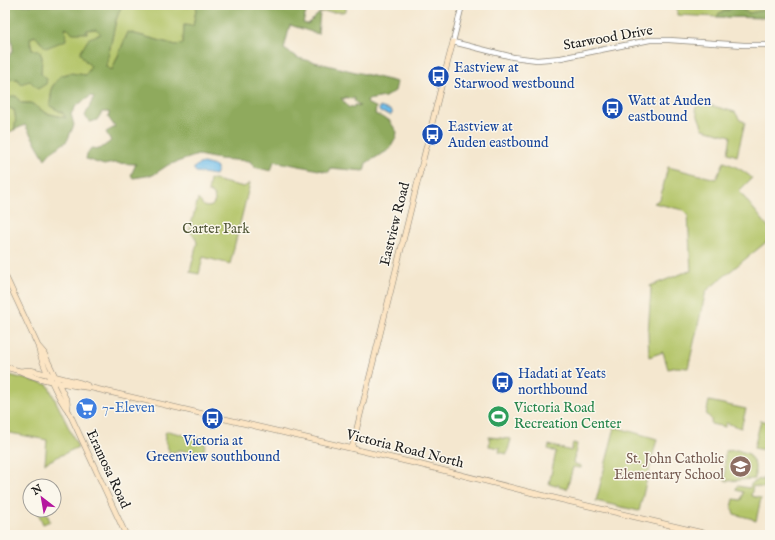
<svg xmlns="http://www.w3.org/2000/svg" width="775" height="540" font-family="'IM FELL English',serif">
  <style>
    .green { fill: #b4c569; stroke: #687042 }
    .forest { fill: #8faa5d; stroke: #56633c; fill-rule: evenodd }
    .water { fill: #70beeb; stroke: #466d84 }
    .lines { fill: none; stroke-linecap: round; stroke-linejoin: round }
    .tertiary-casing { stroke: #888276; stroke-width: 6 }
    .secondary-casing { stroke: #888276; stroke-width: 6 }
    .tertiary { stroke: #fff; stroke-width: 4.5 }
    .secondary { stroke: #fce5c4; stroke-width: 5 }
    .labels { text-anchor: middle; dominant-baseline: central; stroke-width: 3; stroke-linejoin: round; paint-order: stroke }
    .street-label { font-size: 14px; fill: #1c1c1c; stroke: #fbf7ec }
    .transit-label { font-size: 14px; fill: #164399; stroke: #fbf7ec; text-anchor: start }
    .park-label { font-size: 14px; fill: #515737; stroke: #fbf7ec }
    .shop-label { font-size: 14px; fill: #366cbe; stroke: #fbf7ec; text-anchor: start }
    .leisure-label { font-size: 14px; fill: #27864d; stroke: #fbf7ec; text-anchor: start }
    .education-label { font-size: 14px; fill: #785e54; stroke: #fbf7ec; text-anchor: end }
  </style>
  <rect width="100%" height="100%" fill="#fbf7ec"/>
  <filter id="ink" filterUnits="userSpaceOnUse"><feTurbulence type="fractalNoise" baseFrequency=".025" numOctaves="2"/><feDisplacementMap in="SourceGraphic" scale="8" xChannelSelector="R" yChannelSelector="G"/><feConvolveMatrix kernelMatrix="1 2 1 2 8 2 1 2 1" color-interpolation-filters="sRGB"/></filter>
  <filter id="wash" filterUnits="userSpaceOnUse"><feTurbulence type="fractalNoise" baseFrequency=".012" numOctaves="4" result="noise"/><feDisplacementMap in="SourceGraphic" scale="16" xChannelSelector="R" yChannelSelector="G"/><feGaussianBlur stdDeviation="0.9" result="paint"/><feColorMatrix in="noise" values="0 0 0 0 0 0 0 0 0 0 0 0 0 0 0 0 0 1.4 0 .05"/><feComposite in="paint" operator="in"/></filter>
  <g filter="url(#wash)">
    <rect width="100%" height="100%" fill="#f4e7cf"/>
    <path class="green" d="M122,5H197L193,26L184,25L183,44L176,45L128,32L112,70L106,67L116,20Z
      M321,5H346V11L343,12H321Z
      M677,5H770V10L749,13L734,6C728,10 721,11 717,17L677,15Z
      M64,27L87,33V30L96,29L102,35L91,66L86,75L70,73L60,76L52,87L50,106L63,113L67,118L46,113L31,103H20L16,96L7,107L14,110C16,117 16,122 14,130L5,134V80L18,79L41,74L42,57L39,50L32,51L30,38Z
      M702,103L735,112L740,120L745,122L737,156L728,153L731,136L703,129L695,108Z
      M724,162C735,166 743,170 752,178L739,191L770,229V239L706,291L688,368L677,367L668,369L663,352L649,357L648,334L651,289L650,286L686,272L691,271L688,215L683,210L654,203L660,199L668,167L716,179Z
      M210,179L244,187L250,183L230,264L203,257L199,274L190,272L197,243C196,238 194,234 189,232L198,199C203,204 203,209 212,206L215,201L214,195L210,192H208Z
      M9,375L45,384L48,385L78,447L45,463L47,440L5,432V388H6Z
      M709,401L746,409L741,428L726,423L725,427L711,424C712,420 710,416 706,415Z
      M761,420L770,423V451L754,448Z
      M615,427L657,439L639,511L596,501Z
      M168,431L206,440L203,455L180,450L170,453L165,441L166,437L165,433Z
      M489,437L511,439L507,454L499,452L500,448L489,446L490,440H489Z
      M573,443L577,444L573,463L581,466V468L573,467L567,489L559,487V484L558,483L556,486L549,484L556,452L548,449L549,445L571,451Z
      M737,450L749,454L755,465V479L727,481L725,480V451Z
      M760,479L762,481L763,480L762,479H766L770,481L766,480L764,488L753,486L751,496L761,498L756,521L753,520V519L734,514L732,507L734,499L741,500L743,492L736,490L737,486L750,488L751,484Z
      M37,510H45L50,521L43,524Z"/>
    <path class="forest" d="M5,5H122L116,20L106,67L112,70L128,32L176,45L183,44L184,25L193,26L197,5H308L303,23L308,24L320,12L318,34L290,25L284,49L298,58L397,82L395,91L385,97L367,100L368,104L376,107L375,114L389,120L397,132L396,138L389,150L366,163L364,171L330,168L329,172L274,161L271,171L254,167L250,161L219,159L198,155L168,165L153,175L133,178L131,175L136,164L113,163L104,165L86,159L87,154L91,148L100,149L111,141L106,132L115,127L108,117L109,114V112H102L97,120L90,122L85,116L94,97L91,96L76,106L71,114L74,125L67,141L50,153L45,159L25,125L14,130C16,122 16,117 14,110L7,107L6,104L7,101L12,96H16L21,103H31L46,113L66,118L63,113L50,106L52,87L60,76L70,73L86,75L91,66L86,62L80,53L89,38L101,34L96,29L87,30V33H73L65,27L66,40L46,48L35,36L30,38L32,50H39L42,57L41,74L47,79L46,84L38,89L30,81L20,84L18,79L6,80L8,58L13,50L11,36L5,28ZM345,97L351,99L355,98L354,101L360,106L358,107L356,105H354L353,108L351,106L349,108L341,98H342L345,99Z
      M766,5H770V18L717,17L719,13L729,10L734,6L749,13L764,10Z"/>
    <path class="water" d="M380,107L392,111V114L391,115L380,112L379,110Z
      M203,163L215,166L217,167V170L215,175L196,172L194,170V168L197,165Z"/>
  </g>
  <g filter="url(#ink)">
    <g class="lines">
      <defs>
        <path id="tertiary" d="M462,5L453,42L513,57L537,60L561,58L650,40H669L744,45H770"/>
        <path id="secondary" d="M5,275L38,346L44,353L64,395L67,401L68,411
          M38,346C40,357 44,366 49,376C55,389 60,401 69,412L126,535
          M5,367L20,371L30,370L81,383L87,385
          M20,371C38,380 72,386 92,388L418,464L533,493L712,535
          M352,448L439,95L453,42"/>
      </defs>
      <use href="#tertiary" class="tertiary-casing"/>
      <use href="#secondary" class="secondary-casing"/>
      <use href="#tertiary" class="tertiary"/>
      <use href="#secondary" class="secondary"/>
    </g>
  </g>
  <defs>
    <symbol id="bus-disc" viewBox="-11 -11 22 22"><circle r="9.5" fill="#1a4fb4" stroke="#fbf7ec"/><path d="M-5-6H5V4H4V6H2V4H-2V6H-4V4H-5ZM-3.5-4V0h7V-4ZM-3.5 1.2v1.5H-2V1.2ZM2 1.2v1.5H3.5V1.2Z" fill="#fff"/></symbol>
    <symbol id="supermarket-disc" viewBox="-11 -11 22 22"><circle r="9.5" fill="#3f7fe0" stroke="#fbf7ec"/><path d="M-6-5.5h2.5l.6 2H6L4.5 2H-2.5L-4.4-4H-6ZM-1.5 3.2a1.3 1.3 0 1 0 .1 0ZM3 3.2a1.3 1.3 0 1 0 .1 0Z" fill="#fff"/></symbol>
    <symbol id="stadium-disc" viewBox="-11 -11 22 22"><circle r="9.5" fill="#2e9e5b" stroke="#fbf7ec"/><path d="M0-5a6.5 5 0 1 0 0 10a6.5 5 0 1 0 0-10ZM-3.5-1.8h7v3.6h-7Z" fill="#fff"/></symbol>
    <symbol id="school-disc" viewBox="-11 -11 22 22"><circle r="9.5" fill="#8d6e63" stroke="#fbf7ec"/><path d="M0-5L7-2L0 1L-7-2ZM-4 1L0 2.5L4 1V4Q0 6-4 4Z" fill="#fff"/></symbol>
  </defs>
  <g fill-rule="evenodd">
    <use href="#bus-disc" x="426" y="64" width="25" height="25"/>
    <use href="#bus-disc" x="600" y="96" width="25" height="25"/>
    <use href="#bus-disc" x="420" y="122" width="25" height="25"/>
    <use href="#bus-disc" x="490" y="370" width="25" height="25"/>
    <use href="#supermarket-disc" x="74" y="396" width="25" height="25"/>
    <use href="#stadium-disc" x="486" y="404" width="25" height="25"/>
    <use href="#bus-disc" x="200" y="406" width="25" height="25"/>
    <use href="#school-disc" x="728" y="454" width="25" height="25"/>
  </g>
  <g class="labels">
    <g class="street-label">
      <text transform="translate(608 38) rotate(-10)">Starwood Drive</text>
      <text transform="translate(395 224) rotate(-76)">Eastview Road</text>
      <text transform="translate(405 449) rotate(14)">Victoria Road North</text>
      <text transform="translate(108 469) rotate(65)">Eramosa Road</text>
    </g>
    <g class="transit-label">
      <text x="454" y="68">Eastview at<tspan x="454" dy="16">Starwood westbound</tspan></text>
      <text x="628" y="101">Watt at Auden<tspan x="628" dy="16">eastbound</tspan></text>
      <text x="448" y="127">Eastview at<tspan x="448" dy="16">Auden eastbound</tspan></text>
      <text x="518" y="374">Hadati at Yeats<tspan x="518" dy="16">northbound</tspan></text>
      <text x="213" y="441" text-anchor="middle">Victoria at<tspan x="213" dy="16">Greenview southbound</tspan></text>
    </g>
    <g class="park-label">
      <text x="216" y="229">Carter Park</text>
    </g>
    <g class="shop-label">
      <text x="102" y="408">7-Eleven</text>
    </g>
    <g class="leisure-label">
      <text x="514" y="408">Victoria Road<tspan x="514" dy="16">Recreation Center</tspan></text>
    </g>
    <g class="education-label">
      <text x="724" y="459">St. John Catholic<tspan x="724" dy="16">Elementary School</tspan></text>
    </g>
  </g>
  <rect width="775" height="540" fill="none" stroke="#fbf7ec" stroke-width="20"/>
  <g transform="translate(42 498) rotate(329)"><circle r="19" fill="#fbf7ec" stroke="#a29f99"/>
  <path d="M0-3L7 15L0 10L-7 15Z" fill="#b5179e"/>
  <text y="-6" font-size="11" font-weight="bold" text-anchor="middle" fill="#1c1c1c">N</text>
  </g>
</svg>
